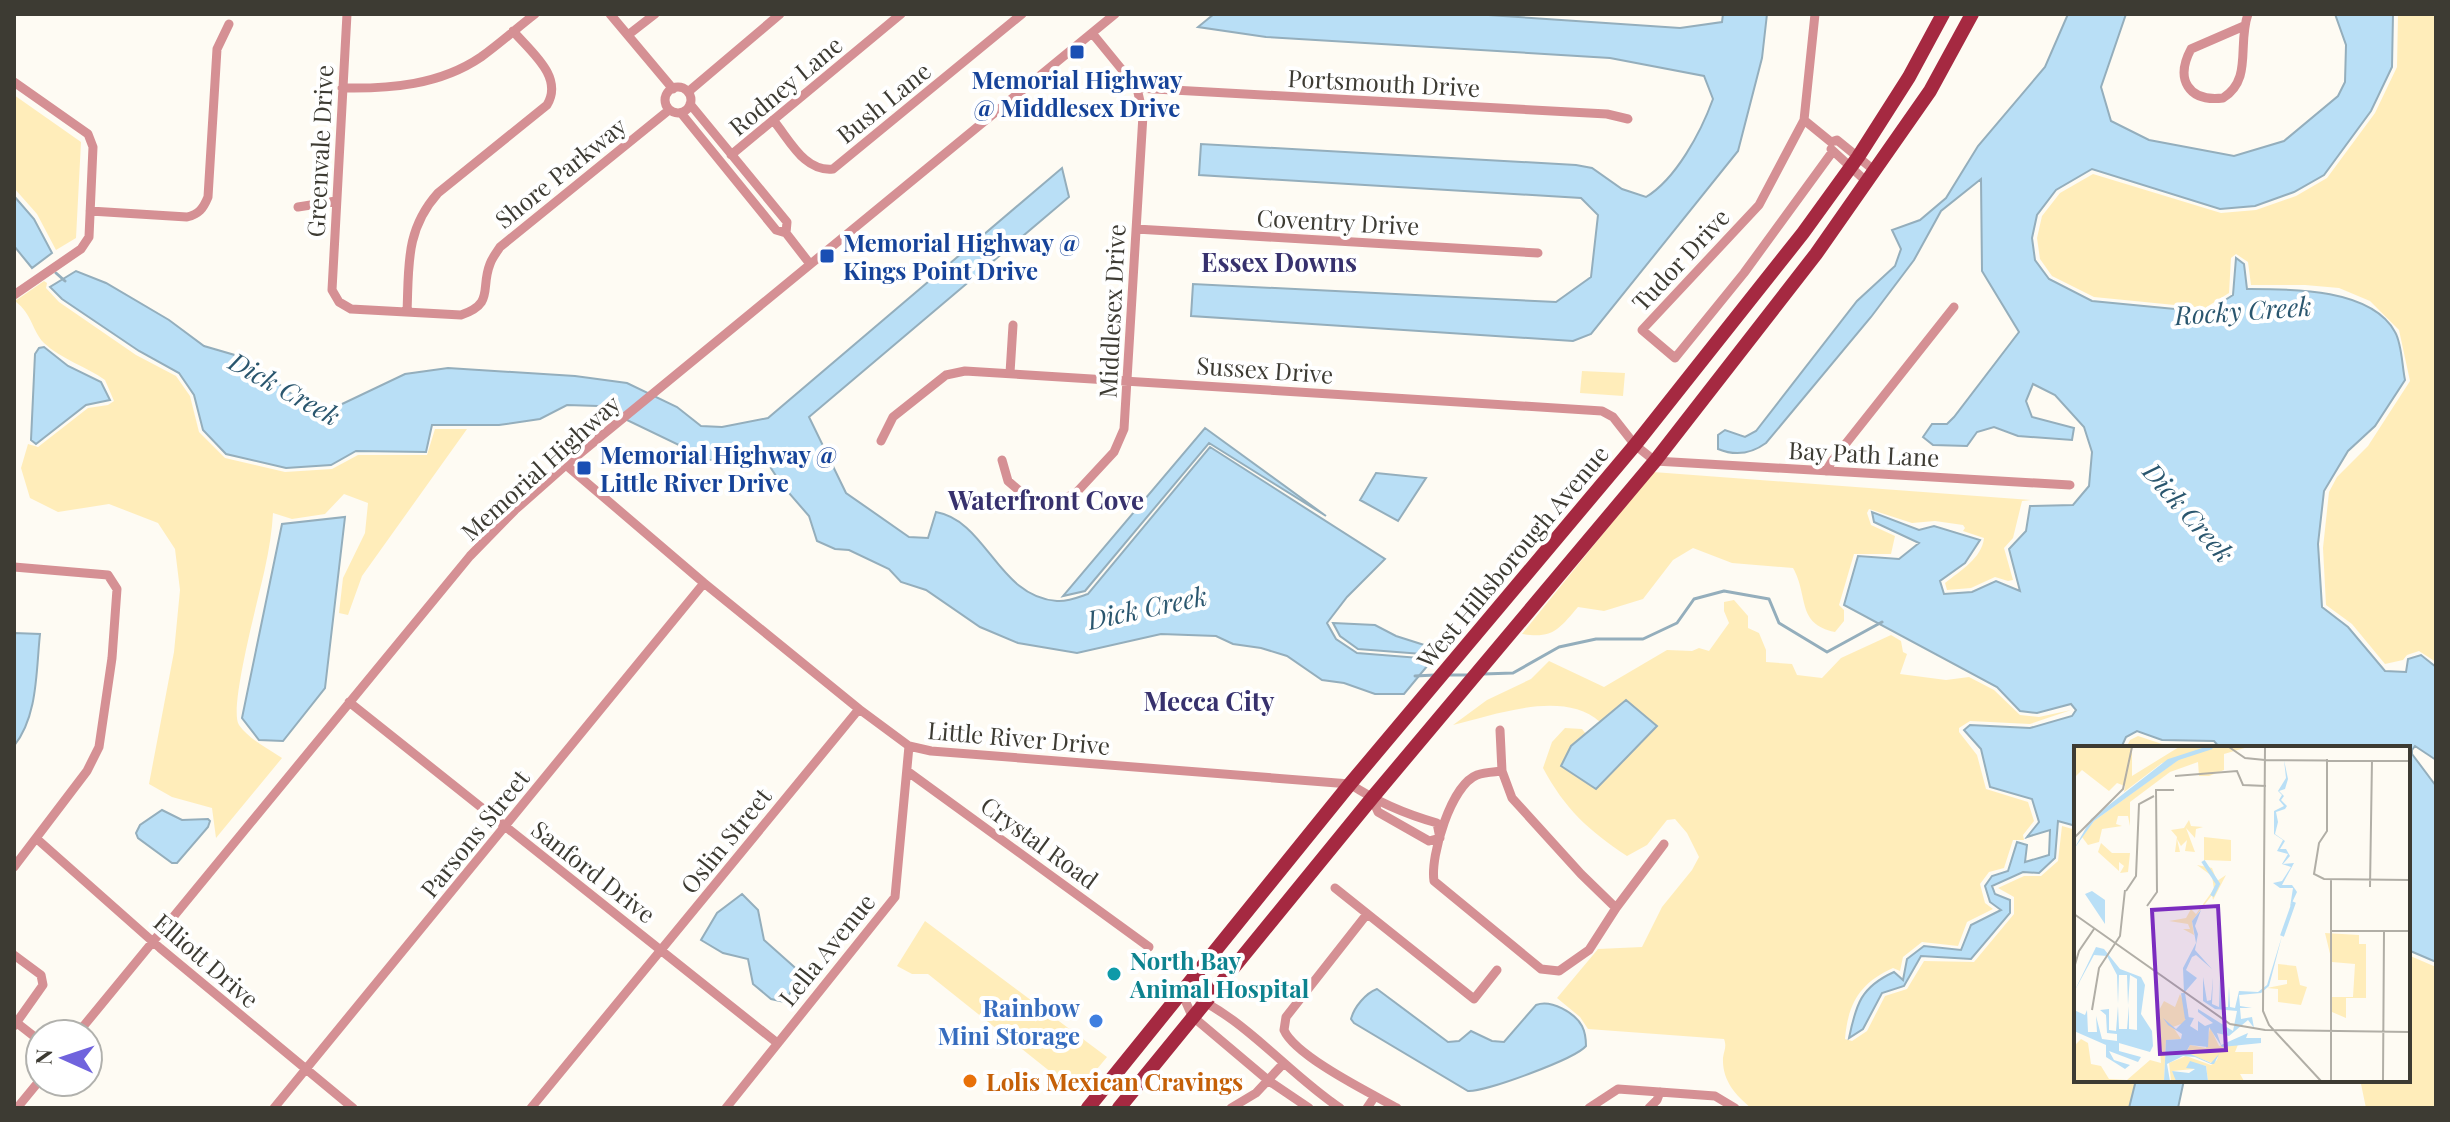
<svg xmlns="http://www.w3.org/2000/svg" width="2450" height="1122" font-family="'Playfair Display',serif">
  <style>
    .green { fill: #ffedba }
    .water { fill: #b9dff6; stroke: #94aebc; stroke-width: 2 }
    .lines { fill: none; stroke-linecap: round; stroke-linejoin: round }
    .stream { stroke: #94aebc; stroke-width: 3 }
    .street { stroke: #d59094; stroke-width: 9 }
    .primary { stroke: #a52941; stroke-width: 14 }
    .transit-dot { fill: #1a4fb4; stroke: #fff; stroke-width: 3 }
    .culture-dot { fill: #0f9aa8; stroke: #fff; stroke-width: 3 }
    .shop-dot { fill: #3f7fe0; stroke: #fff; stroke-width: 3 }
    .food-dot { fill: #e8710a; stroke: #fff; stroke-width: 3 }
    .labels { text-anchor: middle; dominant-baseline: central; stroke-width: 8; stroke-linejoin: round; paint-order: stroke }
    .transit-label { font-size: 24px; font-weight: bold; fill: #164399; stroke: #fff; text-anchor: start }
    .street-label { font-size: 24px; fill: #3d3b33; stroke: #fff }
    .culture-label { font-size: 24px; font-weight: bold; fill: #0d838f; stroke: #fff; text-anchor: start }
    .shop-label { font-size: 24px; font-weight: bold; fill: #366cbe; stroke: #fff; text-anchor: end }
    .food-label { font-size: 24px; font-weight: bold; fill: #c56008; stroke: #fff; text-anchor: start }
    .neighbourhood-label { font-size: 26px; font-weight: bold; fill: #37316d; stroke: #fff }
    .water-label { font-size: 26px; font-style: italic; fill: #2a566e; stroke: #fff }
    .inset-river { fill: none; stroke: #b9dff6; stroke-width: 4 }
    .inset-road { fill: none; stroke: #b1aea6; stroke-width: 2 }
    .view { fill: #7b2cbf; fill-opacity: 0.15; stroke: #7b2cbf; stroke-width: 4 }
    .inset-edge { fill: none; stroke: #3d3b33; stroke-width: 4 }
  </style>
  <rect width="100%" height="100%" fill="#fefbf3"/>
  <path class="green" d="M2398,14H2436V662L2419,651L2407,655L2403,660L2385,664L2352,624L2326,605L2323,548L2329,492L2337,477L2368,446L2410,381L2399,330L2370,301L2339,288L2305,285H2251L2248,262L2236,254L2231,258L2229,293L2205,308L2094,297L2052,276L2040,259L2037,238L2042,216L2060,193L2093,174L2221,213L2256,210L2296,196L2327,178L2375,113L2397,67Z
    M14,95L81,142L76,238L56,250L37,214L14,188Z
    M44,281L47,283L46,288L59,302L136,355L176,376L190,396L199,432L225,458L285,472L332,469L358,455H427L435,429H467L362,576L348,615L339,613L343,578L365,533L368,503L344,494L325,514L292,519L273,513C272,531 269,550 265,568C260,593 228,709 239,725C250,740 267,748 282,758L216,838L212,808L172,797L149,784L174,652L180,590L175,549L158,523L109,504L58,512L30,498L21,468L28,444L38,447L88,408L108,405L114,401L105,380C87,367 61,359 44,343C32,331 33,315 15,301Z
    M1582,371L1625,373L1623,396L1580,393Z
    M1653,472L2031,500L2022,501L2013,538L2004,548L2013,580L2008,581L1995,577L1971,588L1947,590L1945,583C1960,571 1982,558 1984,538L1963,531L1965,528L1963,525L1935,521L1912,523L1869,509L1867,513L1871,525L1895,536L1891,554H1854L1839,605L1844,610V621L1835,632C1796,624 1809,596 1793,568L1732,563L1693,548L1673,560L1643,599L1604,611L1578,607C1559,629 1553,639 1522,634Z
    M1734,600L1748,616V628L1759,633L1766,650V662L1792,664L1797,675L1822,678L1841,658L1891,635L1901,641L1903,652L1907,654L1900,674L1946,680L1969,677L1994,690L2020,715L2039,717L2071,710L2030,724L1970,721L1959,728V732L1977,755L1986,789L2028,802L2034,821L2023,835L2024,840H2013L2004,868L1989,872L1980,884L1985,903L1993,909L1967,922L1958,946L1922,942L1903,957L1900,971L1893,968C1860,983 1848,1003 1845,1039L1852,1041L1867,1031L1885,996L1907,989L1924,961L1974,962L2014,914V897L1998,888L2024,876H2041L2058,861L2062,826L2076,830V1080H2136L2129,1108H1751C1735,1095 1722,1080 1723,1058C1724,1050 1727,1047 1724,1039L1588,1029L1580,1017L1557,998L1598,949L1642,947L1662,907L1692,870L1699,857L1687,833L1675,819L1667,820L1647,845L1627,856C1588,830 1565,809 1543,768L1552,742L1565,728L1582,729L1586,734L1570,747L1561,765L1569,770L1626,701L1600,722C1563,689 1495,715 1453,725L1487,700L1531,679L1549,661L1604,687L1667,650L1692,651L1699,648L1709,651L1729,623L1724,611V602Z
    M2138,736L2162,744L2212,745L2210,748H2126L2130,740Z
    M925,921L1107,1057L1077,1093L928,974H912L897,966Z
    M2408,955L2436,967V1108H2366L2361,1084L2313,1080H2408Z"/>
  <path class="water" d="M1214,14H1473L1680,28L1722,22L1723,14H1767L1762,58L1738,151L1591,334L1573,341L1191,316L1193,284L1556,302L1591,277L1598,215L1581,198L1199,175L1201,144L1576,165L1592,168L1622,189L1646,197C1676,179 1701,132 1713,99L1704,76L1610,58L1266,37L1198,27Z
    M2068,14H2126L2101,87L2111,121L2149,140L2234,156L2284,141L2338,96L2345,82L2346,45L2335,14H2393L2392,67L2371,111L2324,175L2294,192L2255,206L2220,209L2092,169L2056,190L2037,215L2032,238L2035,260L2049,279L2092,301L2206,312L2233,295L2236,258L2244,264L2247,289C2290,289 2371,288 2395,332C2402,344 2402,366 2405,380L2375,426L2348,451L2324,491L2318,544L2322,607L2348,627L2385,671L2406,672L2408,659L2421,655L2436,667V760L2415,746L2412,750V754L2436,786V962L2408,950V748H2220L2214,741L2162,740L2137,731L2126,737L2121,748H2076C2076,775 2072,799 2076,826L2058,821L2055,858L2039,873L2023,872L1992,886L1995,894L2010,900V913L1971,959L1921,956L1904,986L1882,993L1863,1029L1849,1038C1856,1004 1861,987 1894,972L1903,980L1907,959L1924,946L1961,950L1971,925L2001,910L1990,902L1985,886L1992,876L2008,871L2017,842L2027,845L2025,862L2049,855L2050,830L2027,837L2039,822L2032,799L1990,787L1981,749L1964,730L1970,725L2030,728L2072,716L2076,710L2071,704L2037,713L2020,711L1997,687L1844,605L1858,556L1899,559L1919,543L1874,522L1872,512L1919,530L1934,526L1980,540L1965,563L1940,581L1944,594L1972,592L1996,581L2020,591L2009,549L2026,531L2030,506L2073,505L2089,486L2092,452L2084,427L2055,395L2033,384L2026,401L2032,417L2074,428L2072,440L2018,436L1994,427L1977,432L1967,446L1933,445L1923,437L1932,424H1947L1954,417L2019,332L1982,271L1981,179L1941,211L1914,260L1871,317L1766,443C1751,454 1735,456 1718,449V435L1725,430L1745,437L1756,431L1857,301L1895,266L1901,249L1892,230L1920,220L1946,198L1978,146L2045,67Z
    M1062,168L1069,197L809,417L846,493L909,537L928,538L936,512C987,521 998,597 1057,601C1067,602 1079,597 1088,594L1210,447L1385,559L1347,597L1327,623L1336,639L1357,653L1433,659L1404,694H1375L1344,683L1322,680L1287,656L1261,648L1233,644L1216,636L1161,634L1077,653L1018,643L980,627L926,590L901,582L889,569L849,550L835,549L817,541L809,516L782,485L759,450L714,462L598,406L567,405L540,419L499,425H432L426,452L356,451L331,465L286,468L226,454L203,430L194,395L179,373L139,351L62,299L50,287L76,271L106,283L169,320L204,346L245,358L319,415L405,374L448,368L575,376L627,383L677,407L701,426L722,427L768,418Z
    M14,196L34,219L52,253L32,268L14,246Z
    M44,347L68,366L101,382L110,400L86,405L36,444L31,440L35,354L39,348Z
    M1205,428L1326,516L1209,443L1085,591L1063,596Z
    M1376,473L1426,478L1398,521L1360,500Z
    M345,517L325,688L283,741L259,740L242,718L282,524Z
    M1333,623L1375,625L1396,636L1440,650L1435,655L1358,649L1340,636Z
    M14,633L40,634C36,671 38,716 14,746Z
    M1626,700L1657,726L1596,789L1561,766L1571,746Z
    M162,810L182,820L208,819L210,821L208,827L177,863H172L138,838L136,833L140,825Z
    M742,894L758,910L764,940L801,973L785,1002L771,999L753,984L748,959L723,953L701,940L717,913Z
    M1377,989L1448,1042L1459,1041L1471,1031L1492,1041L1504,1042L1536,1005C1551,999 1575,1013 1582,1026C1585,1032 1586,1040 1586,1046C1575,1059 1485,1092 1468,1091L1354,1023L1351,1019C1354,1007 1366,993 1377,989Z
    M2136,1080H2184L2178,1108H2129Z"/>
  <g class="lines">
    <path class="stream" d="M56,273L65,281
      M1483,674L1513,673L1559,647L1596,639H1643L1677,623L1694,599L1724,591L1769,599L1779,623L1827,652L1882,622
      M1447,675H1467
      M1415,676L1435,675"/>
    <path class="street" d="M347,14L332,290L339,302L351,309L461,315C495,303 480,289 490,264C492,258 497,252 500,247L669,110
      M610,14L673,89
      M1815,14L1804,120L1759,205L1642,330L1675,358L1744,273L1833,151
      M2244,26L2191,49C2175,79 2188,102 2223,98C2253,79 2237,45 2248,14
      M628,35L655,14
      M14,82L88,134L93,147L89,237L81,249L14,295
      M665 100a13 13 0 1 1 26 0a13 13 0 1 1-26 0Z
      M342,88C390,89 440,85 481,57C499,44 517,28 535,14
      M1137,88L1607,114L1628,119
      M688,92L780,14
      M690,104L787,222L786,233
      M681,113L776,230L786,233L810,264
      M773,120C790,140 804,172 833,169L1022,14
      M1804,120L1831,142L1837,140L1875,171
      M1831,149L1867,182
      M731,155L901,14
      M298,207L336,201
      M90,211L187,217C199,214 203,209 208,197L217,49L229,24
      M1136,229L1538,253
      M407,312C409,266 405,230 438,193L547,105C564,77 531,52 513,31
      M1010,373L1013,325
      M881,441L893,417L946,375L965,371L1602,411L1613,417L1635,445L1655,461L2070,485
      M1002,460L1008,481L1022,493L1041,500L1061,499L1075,494L1114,452L1124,429L1143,115L1137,88L1092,33
      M566,465L704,583L859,709L909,746L931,751L1350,784C1377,802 1405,814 1437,823L1440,838
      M1826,471L1832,461L1954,307
      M14,567L108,575L117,589L112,658L99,747L87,771L14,867
      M349,702L776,1042
      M1500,730L1502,771L1512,798L1581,874L1616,908
      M907,771L1149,947
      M1502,771C1495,772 1485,772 1477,775C1451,785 1430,856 1434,881L1541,969L1559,971L1589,950L1616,908L1664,844
      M1372,798L1378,812L1429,841L1440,838
      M37,839L160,948L353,1108
      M1335,888L1474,999L1497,970
      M1367,914L1286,1017L1284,1030C1295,1056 1370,1093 1397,1108
      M14,955L41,975L43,985L14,1026
      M1181,991C1242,1014 1286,1072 1340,1108
      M1181,991L1192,1016L1269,1081L1309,1108
      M17,1023L40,1041
      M77,1034L470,556L515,510L566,465L1115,14
      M17,1108L40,1080
      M274,1108L704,583
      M531,1108L859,709
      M726,1108L895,897L909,746
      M1231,1108L1256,1093L1283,1064
      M1367,1108L1375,1096
      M1589,1108L1618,1089L1715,1096L1735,1108
      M1649,1108L1657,1100L1660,1092"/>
    <path class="primary" d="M1088,1108L1350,784L1635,445L1803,233L1858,157L1909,77L1943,14
      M1119,1108L1372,798L1655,461L1816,254L1930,91L1972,14"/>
  </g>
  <g class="transit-dot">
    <rect x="1069" y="44" width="16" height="16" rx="4"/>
    <rect x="819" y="248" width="16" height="16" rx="4"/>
    <rect x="576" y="460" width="16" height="16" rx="4"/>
  </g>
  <circle class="culture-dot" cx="1114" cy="974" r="8"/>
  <circle class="shop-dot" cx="1096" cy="1021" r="8"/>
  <circle class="food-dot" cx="970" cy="1081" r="8"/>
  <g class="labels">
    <g class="transit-label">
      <text x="1077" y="79" text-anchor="middle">Memorial Highway<tspan x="1077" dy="28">@ Middlesex Drive</tspan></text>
      <text x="843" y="242">Memorial Highway @<tspan x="843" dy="28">Kings Point Drive</tspan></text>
      <text x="600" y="454">Memorial Highway @<tspan x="600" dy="28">Little River Drive</tspan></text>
    </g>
    <g class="street-label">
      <text transform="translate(1384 82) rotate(3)">Portsmouth Drive</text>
      <text transform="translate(785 85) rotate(-40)">Rodney Lane</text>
      <text transform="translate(883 102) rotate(-39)">Bush Lane</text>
      <text transform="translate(319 151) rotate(-87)">Greenvale Drive</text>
      <text transform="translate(560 172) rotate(-39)">Shore Parkway</text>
      <text transform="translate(1338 221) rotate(3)">Coventry Drive</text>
      <text transform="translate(1680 259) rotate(-47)">Tudor Drive</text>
      <text transform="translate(1111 311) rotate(-87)">Middlesex Drive</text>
      <text transform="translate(1265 369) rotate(4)">Sussex Drive</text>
      <text transform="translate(1864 453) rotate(3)">Bay Path Lane</text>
      <text transform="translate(540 467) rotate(-42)">Memorial Highway</text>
      <text transform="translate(1512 556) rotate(-50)">West Hillsborough Avenue</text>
      <text transform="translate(1019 737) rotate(5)">Little River Drive</text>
      <text transform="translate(474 833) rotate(-51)">Parsons Street</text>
      <text transform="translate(725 840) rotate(-51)">Oslin Street</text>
      <text transform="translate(1040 842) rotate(36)">Crystal Road</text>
      <text transform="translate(594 871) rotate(38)">Sanford Drive</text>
      <text transform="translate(826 949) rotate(-51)">Lella Avenue</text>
      <text transform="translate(207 960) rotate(41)">Elliott Drive</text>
    </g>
    <g class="culture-label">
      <text x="1130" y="960">North Bay<tspan x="1130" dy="28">Animal Hospital</tspan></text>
    </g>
    <g class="shop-label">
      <text x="1080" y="1007">Rainbow<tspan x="1080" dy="28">Mini Storage</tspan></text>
    </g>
    <g class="food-label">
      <text x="986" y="1081">Lolis Mexican Cravings</text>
    </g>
    <g class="neighbourhood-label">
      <text x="1279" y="261">Essex Downs</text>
      <text x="1046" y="499">Waterfront Cove</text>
      <text x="1209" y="700">Mecca City</text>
    </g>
    <g class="water-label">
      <text transform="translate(2243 310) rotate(-4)">Rocky Creek</text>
      <text transform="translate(285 388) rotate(29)">Dick Creek</text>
      <text transform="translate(2189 512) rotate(49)">Dick Creek</text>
      <text transform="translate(1147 607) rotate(-12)">Dick Creek</text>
    </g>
  </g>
  <g transform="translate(2074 746)">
    <rect width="336" height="336" fill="#fefbf3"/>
    <path d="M0,1H58V30L105,1H174L150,8V24L135,30H125L124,16L96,26L56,56V80L54,70H44L42,78L48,80L28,83L25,96L14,99L8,91L20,75L104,14L88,17L50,46L51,40L43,37L35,45L8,24L0,32ZM115,74L117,80L129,81L122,83L121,92L112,82L121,106L111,105L113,94L107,100L103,93L106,106H101L103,91L97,84L110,82ZM130,91L157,94V115L130,114ZM27,97L38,107H56L54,126L46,127L50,120L45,116V125L24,106ZM123,119L138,122L143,135L152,129L139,154L138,149L118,175L120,189L109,183H116L114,178L95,175L112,172L117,163L122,168L140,143L138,130ZM251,187L285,189V198H292V252H272V272L258,266V251H279L281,218L258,216ZM204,218L222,220L226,239L233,241L227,259L204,256V243L193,242L213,238V234H204ZM106,248L114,264L113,274L109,284L107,278L99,281L107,293L92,294L90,335H0V300L7,293L14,297L17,318L27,320L35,333L53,334L76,314L87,317L83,268L90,255L101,261ZM136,281L145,300L165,296L161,306H179V328H166L170,335H134L132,320L115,316L120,323L98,325L105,334L97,335L95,317L112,310L137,319L143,314L144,310L138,317L112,307L116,299L132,302Z" fill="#ffedba"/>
    <path d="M94,13H106L20,75L0,103L17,73ZM210,14L214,33L211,43L205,45L210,50L207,54L213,60L211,63L202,66L204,76L201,88L211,95L206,103H212L216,110L209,118L220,117L208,139H218L221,143L223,146L216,161L219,142H206L199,137L208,135L217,121L208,118L214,108L203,105L209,94L200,88V65L210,60L205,54L208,49L204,45L212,32ZM18,145L31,154V178L11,148ZM127,164L121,180L124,188L121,204L138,223L122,209L118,211L112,224L123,232L110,247L109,222L122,197L118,175ZM208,190L195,240L187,247L165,249L166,260L178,262H166L167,273L178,271L180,282L174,274L155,290L143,287L147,299L174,287L172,292H187V297L148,301L135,281L134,301L116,299L112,306L137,317L145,308L140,318H137L121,311L109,310L93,318L96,335H90L92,294L107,293L108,288L94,279L89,272L102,283L114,271L120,272L116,280L124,285V275L131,280L139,277L124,266V263L159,285L163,265L141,263L129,255V231L133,255L137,254L139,231L138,258L145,261L146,231L148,261H154L155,240L156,261L161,262L165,245L184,246L193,239ZM22,201L30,203L46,223L67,231L71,239L67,268L78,285L79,300L76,306L45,297V305L67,311L64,316L35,305L40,314L56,319L51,323L32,311V299L0,285V264L11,269L13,264L14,286H23L22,270L28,293L43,295V288L33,287L32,269L26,264L35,263V284L42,285L44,260L45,283H53L55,260V283L63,284V233L56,229L54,259L53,229H45L44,258L43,229L33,210L20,209L0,246ZM116,315L132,320L134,335H102L98,325L115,327L121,323L112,322Z" fill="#b9dff6"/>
    <path class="inset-river" d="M95,15L138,1M129,115L144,138L138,150M208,190L220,156M109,247L113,273"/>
    <path class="inset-road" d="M99,1H126M155,1L171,12L191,14M191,1L189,265L195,279L247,335M253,13V85L245,97L240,128L250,133L336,134M191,14L336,15M101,30L163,25L169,39L192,40M0,92L49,43L58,1M296,141L298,14M52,145L62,130L65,58L80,50M73,160L83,146L82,44H100M0,168L156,278L191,284L336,286M256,185H336M0,222L5,205L20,183M18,264L25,222L46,190L51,144M257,335V134M309,335L310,185"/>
    <path class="view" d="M144,160L152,304L86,308L78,164Z"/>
    <rect width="336" height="336" class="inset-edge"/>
  </g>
  <rect width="2450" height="1122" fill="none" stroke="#3d3b33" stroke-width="32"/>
  <g transform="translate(64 1058) rotate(273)"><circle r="38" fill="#ffffff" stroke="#b1b1ad" stroke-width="2"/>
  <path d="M0-6L14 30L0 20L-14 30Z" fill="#7063dd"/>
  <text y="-12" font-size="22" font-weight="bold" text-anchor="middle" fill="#3d3b33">N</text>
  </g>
</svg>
